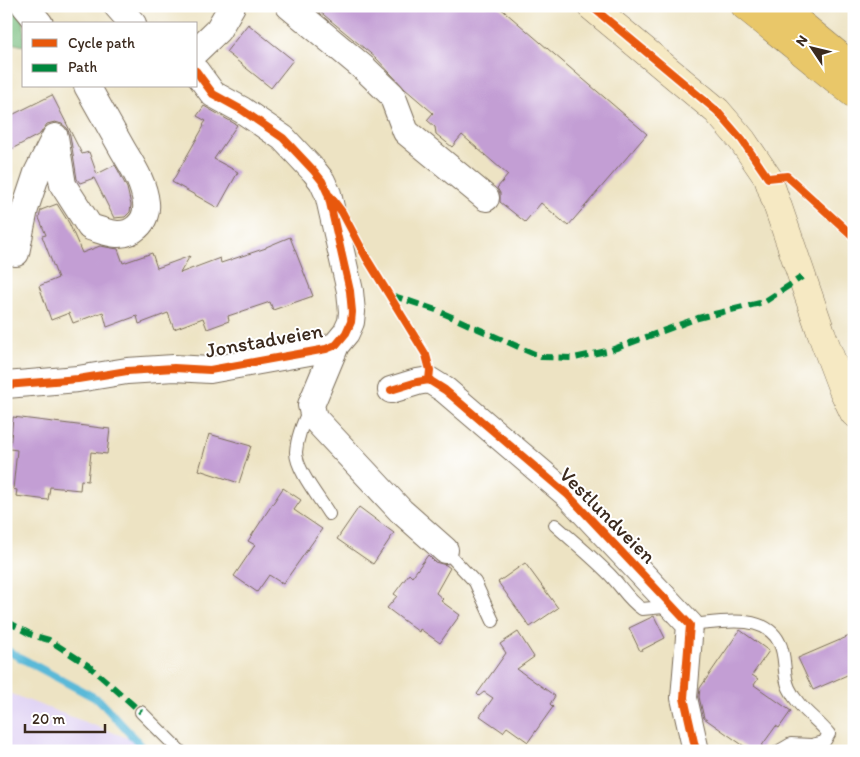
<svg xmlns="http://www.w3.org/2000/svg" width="860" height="757" font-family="Itim,sans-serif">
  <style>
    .built { fill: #e1d4f4 }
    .forest { fill: #7abe80; stroke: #5a744f }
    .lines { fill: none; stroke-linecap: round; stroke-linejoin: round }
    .stream { stroke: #5ab9d8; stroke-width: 8 }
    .building { fill: #c39ed4 }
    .service-casing { stroke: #796b58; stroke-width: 14 }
    .minor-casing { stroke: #796b58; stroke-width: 28 }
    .secondary-casing { stroke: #796b58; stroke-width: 29 }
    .primary-casing { stroke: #796b58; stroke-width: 29 }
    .path { stroke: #796b58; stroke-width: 3; stroke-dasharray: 4 4; stroke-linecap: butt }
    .service { stroke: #fff; stroke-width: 12 }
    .minor { stroke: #fff; stroke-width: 26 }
    .secondary { stroke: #f6e9c3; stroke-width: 28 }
    .primary { stroke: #e9c769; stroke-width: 28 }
    .quiet { stroke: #00873e; stroke-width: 6; stroke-dasharray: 12 6; stroke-linecap: butt }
    .cycleway-casing { stroke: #fff; stroke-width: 11 }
    .cycleway { stroke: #e8590c; stroke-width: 8 }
    .labels { text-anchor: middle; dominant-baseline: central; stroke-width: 4; stroke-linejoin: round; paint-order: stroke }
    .street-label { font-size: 21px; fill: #3b2a1e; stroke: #fff }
  </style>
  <rect width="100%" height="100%" fill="#fff"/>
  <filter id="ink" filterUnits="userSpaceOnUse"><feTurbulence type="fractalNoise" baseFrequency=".02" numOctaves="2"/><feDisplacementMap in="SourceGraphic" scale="10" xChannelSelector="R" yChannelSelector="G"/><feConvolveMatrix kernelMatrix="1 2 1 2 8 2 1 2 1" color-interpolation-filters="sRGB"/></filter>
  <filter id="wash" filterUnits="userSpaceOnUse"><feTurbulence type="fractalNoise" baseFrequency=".0096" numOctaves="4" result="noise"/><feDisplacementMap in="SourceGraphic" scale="20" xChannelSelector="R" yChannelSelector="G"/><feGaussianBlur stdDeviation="1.12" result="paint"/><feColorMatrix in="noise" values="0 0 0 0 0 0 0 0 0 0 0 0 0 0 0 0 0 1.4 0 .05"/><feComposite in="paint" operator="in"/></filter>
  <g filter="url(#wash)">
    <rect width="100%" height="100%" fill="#ede3c3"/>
    <path class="built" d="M6,692L162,751H6Z"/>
    <path class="forest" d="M6,6H20L24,24V46L6,42Z"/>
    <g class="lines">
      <path class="stream" d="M6,650L99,700L146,751"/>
    </g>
    <g id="blocks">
      <path class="building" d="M313,6H498L647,134L568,226L541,203L525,222L500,202V193L497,188L508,175L462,135L452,147L436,134L435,127L427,120L433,113L405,89L376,58Z
        M248,24L293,60L271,88L226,52Z
        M52,95L82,154L89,152L97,174L115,165L118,170L127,188L131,205L130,212L125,217L114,218L94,178L80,183L77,179L70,135L67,128L62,124L55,122L47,124L40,134L6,152V118Z
        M204,106L237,125L214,159L238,172L218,208L172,182L204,126L203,125L206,121L197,116Z
        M57,204L69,223L82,253L100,246L118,249L123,263L152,253L157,268L190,256L180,273L220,258L221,263L266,248V247L290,237L313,296L273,310L270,302L228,316L229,321L207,329L203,318L174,329L168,313L139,324L137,316L107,327L103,312L73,323L69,313L51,320L39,286L58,278L42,236L46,235L39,218L41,210Z
        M13,417L110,429L107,454L91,452L88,481L81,480L80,490L50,487L48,500L16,496L17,490L13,489L17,450L10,449Z
        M209,434L251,446L239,483L199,470Z
        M283,488L301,500L294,510L322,529L283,584L269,575L257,592L234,576L255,545L248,541Z
        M359,507L394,533L373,564L337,539Z
        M428,555L435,562L446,565L450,568L436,593L443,599L441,601L460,615L440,643L420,629L419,632L387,608L397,596L394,594L409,574L412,577Z
        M525,563L558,608L530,627L498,582Z
        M654,616L665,638L640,651L629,628Z
        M740,630L769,651L752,675L758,679L754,685L791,711L779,728L776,726L758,751H751L704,718L699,697L700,688Z
        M518,632L534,657L517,669L555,696L550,704L553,707L528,742L507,727L503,732L480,716L493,698L484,692L479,696L477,694L506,653L500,644Z
        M854,634V672L813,690L798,658Z"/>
    </g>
  </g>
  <g filter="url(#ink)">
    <use href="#blocks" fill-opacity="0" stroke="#796b58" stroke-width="1"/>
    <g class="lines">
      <defs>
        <path id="service" d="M310,408C303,422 297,436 296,452C296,470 320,499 329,514
          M555,525C573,541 591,556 607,572C620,584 627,599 642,609L664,607L670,603
          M445,550L475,582L493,621
          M690,625C717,623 764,612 779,642C787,656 782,673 789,688C798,708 816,718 829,734L824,742L811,745L791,744L779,751
          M141,712L180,751"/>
        <path id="minor" d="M25,6L40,24
          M117,6L133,24
          M289,6L366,70L392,95L406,132L486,198
          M196,51L218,30L232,6
          M55,137L63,185L90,227C106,232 123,240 137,227C144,221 147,212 146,203C144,183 133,167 123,150C111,129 99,107 87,86
          M16,253L25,209L37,173L55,137
          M336,345L311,405L314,418L401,511L445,550
          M6,385L78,379L127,371L174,368L210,370L326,349L336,345L346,333L351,322L352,312L350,291L328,194L322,181L314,171L283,138L242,110L213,94L196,71
          M391,390L417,382L429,380L445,390L568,495L690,625L684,698L696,751"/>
        <path id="secondary" d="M591,6L717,111L742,140L768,178L822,335L842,388L854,413"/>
        <path id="primary" d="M745,6L854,94
          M779,6L854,68"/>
      </defs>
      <use href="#service" class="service-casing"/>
      <use href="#minor" class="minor-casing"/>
      <use href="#secondary" class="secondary-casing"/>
      <use href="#primary" class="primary-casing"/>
      <path class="path" d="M373,269L427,355"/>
      <use href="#service" class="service"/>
      <use href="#minor" class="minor"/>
      <use href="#secondary" class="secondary"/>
      <use href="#primary" class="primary"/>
      <path class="quiet" d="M391,295L436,310L541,357L574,358L611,350L698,318L764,302L802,277
        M6,621L32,635L49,640L89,666L141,712"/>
      <defs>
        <path id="cycleway" d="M591,6L717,111L742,140L768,178L787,176L854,237
          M330,196L342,212L367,259L426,355L430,370L429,380
          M6,385L78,379L127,371L174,368L210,370L326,349L336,345L346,333L351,322L352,312L350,291L328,194L322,181L314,171L283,138L242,110L213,94L196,71
          M391,390L417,382L429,380L445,390L568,495L690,625L684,698L696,751"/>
      </defs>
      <use href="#cycleway" class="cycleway-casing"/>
      <use href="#cycleway" class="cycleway"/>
    </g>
  </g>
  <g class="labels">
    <g class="street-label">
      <text transform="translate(264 340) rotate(-10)">Jonstadveien</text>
      <text transform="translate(608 515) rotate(45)">Vestlundveien</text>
    </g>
  </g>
  <rect width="860" height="757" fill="none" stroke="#fff" stroke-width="25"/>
  <rect x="22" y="22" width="175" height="65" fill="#ffffff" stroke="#b1aaa5"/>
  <rect x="32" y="39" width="25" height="8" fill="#e8590c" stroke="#b1aaa5"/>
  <text x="68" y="48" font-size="15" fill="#3b2a1e">Cycle path</text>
  <rect x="32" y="64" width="25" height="8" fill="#00873e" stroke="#b1aaa5"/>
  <text x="68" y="72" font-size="15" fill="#3b2a1e">Path</text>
  <g transform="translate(812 48) rotate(305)" stroke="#ffffff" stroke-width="4" paint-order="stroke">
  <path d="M0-4L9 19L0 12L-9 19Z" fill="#3b2a1e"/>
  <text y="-8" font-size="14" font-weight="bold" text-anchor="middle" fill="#3b2a1e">N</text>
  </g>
  <path d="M25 724v8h80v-8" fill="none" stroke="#3b2a1e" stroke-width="2.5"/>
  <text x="32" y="724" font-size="15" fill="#3b2a1e" stroke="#ffffff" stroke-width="4" paint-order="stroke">20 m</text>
</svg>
